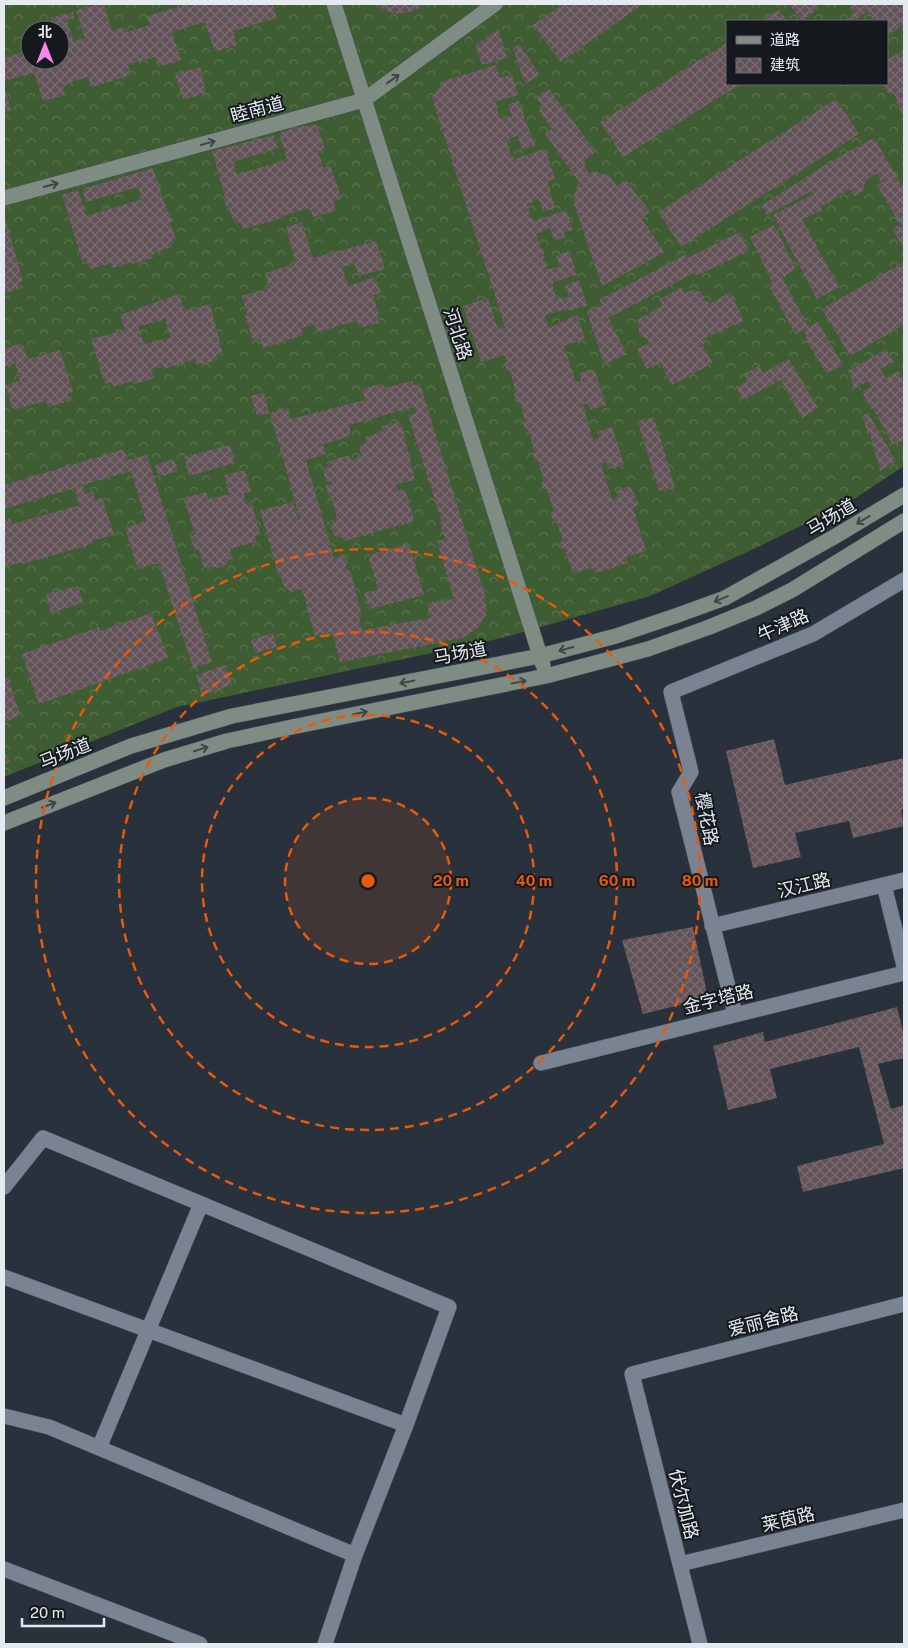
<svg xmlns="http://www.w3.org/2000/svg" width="908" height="1648" font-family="'Public Sans','Noto Sans SC',sans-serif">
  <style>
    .forest { fill: url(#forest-crowns); fill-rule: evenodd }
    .building { fill: url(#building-cross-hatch); fill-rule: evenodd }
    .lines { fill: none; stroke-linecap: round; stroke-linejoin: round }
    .street-casing { stroke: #484f59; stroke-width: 16 }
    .secondary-casing { stroke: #484f59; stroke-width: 16 }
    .street { stroke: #7a8391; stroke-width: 15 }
    .secondary { stroke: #7e8c83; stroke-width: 15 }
    .oneway { stroke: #3f4746 }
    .ring { fill: none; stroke: #e8590c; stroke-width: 2.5; stroke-dasharray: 9 6 }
    .labels { text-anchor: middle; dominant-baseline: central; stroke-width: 4; stroke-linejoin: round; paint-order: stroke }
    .street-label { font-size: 18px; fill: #e5eaf1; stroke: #15191e }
    .centre { fill: #e8590c; stroke: #15191e; stroke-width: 2.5 }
    .ring-label { font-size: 15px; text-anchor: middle; font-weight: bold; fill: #e8590c; stroke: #15191e; stroke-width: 4; stroke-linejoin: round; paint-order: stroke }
  </style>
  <defs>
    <pattern id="forest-crowns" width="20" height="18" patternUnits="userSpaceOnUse" patternTransform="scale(1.25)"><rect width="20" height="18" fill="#3f5d32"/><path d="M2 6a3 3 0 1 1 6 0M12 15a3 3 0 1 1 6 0" fill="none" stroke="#5b7450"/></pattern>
    <pattern id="building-cross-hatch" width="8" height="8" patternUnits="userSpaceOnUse" patternTransform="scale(1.25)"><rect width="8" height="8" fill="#635358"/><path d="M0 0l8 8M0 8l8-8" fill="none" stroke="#796c70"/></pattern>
  </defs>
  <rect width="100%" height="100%" fill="#29313c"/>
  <path class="forest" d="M4,4H904V466L851,501L758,547L650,596L502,638L177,707L4,777ZM727,21H887V84H727ZM30,30H60V60H30Z"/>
  <path class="building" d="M100,4H104L112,31L125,27L127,32L150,25L147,16L188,4H273L277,18L233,31L237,45L215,52L205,22L172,32L181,60L158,67L155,57L128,65L131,75L92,87L88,77L63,85L65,95L43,101L34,73L4,81V58L30,50V60H60V30H54L51,18L73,12L74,17L67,20L73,41L85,38L76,10Z
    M374,4H426L416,10L398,14L386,11Z
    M563,4H643L561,62L533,25Z
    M789,4H815L818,9L802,21Z
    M855,4H904V25L887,36V21H875L868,11L854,21H851L848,17L854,13L850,7Z
    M779,10L788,21H762Z
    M498,29L507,58L482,65L476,45Z
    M727,43V84H741L623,157L600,122Z
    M519,44L540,75L525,84L513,48Z
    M904,50V117L896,102L897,101L894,94L888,93L883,84H887V60Z
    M496,65L500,78L512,75L518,95L497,101L496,104L500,119L512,117L508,104L519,101L535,146L522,150L518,136L513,137L507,141L511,157H513L514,159L545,149L555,179L548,181V183L555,208L543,212L539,199L533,200V202L527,204L531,218H533L534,221L566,210L573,230L564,232L565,237L554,241L550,228L536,234L541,249L543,248L544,254L543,255L547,269L560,267L556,255L569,251L577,275L553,282V284L552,285L557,299L569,297L565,285L579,280L587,306L568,310L567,309L545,315L549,328L577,315L585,339L564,346L576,382L581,381L579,373L594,369L606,405L590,410L588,403L583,405L593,440L599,438L597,432L612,427L624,465L608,469L607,462L601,464L612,499L618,498L616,491L630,486L639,505L633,507L646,551L626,557L628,563L595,573L592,568L573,573L564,548L562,549L559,542L563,541L556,520H553L550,513L554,511L546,488H543L541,482L544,481L538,460L535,462L532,453H535L528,429H525L523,422L525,421L520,402H516L514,394H516L510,370L507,371L504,363L507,362L505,355L481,362L463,306L488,298L498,329L505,327L432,98L444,81Z
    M200,67L206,93L183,100L175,74Z
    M4,85L11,110L4,113Z
    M549,89L596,152L583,162L589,174L597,172L609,176L617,186L626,180L650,212L641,218L665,252L602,286L574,204V195L579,182L545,134L552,129L539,111L543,107L536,97Z
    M836,99L859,134L681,247L658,212Z
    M317,125L325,149L318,151L323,168L330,166L339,190L340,199L333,201L336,211L313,217L310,208L282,216L283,218L243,229L240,222L234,223L228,206H226L223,197H225L212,151L274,135L278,148L233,162L237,174L287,160L279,133L303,126Z
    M874,138L904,189V248L892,229L900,224L878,187L883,184L876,174L865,181L866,183L863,186L865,189L855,196L850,189L821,207L822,210L802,220L839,287L817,299L773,215L814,194L811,191L767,215L761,206L831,161Z
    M153,168L168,213L169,212L172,221L170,222L176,239L170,241L172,247L151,254L153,258L132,264L131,262L113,268L111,263L90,269L88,263L83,264L62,195L78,190L86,216L142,199L138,187L86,202L82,189Z
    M4,215L23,281L18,283L20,289L4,293Z
    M302,222L313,258L376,241L385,269L359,276L354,263L342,267L348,286L375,277L381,293L373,295L379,315H377L379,323L359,328L357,321L317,332L315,325L301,328L303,335L263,348L260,339L253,341L245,315L247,314L242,296L269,288L265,273L296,264L286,227Z
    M774,225L796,269L782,277L809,327L818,322L843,365L826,373L805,338L807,337L803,330L795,334L768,284L772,282L750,237Z
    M740,232L749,251L696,276L694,273L608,318L627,354L604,364L587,312L602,305L599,300L685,255L687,258Z
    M904,262V325L850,356L822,309Z
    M681,287L685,293L693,289L701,292L705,301L711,303L730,292L744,321L705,338L703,346L713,363L672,385L660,363L647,369L637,349L649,343L647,339L640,335L637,320L662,306L660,299Z
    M179,294L185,311L210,304L222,351V353L216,355L218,360L197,365L195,359L164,369L163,366L151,369L154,378L134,384L132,381L113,387L111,382L105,384L91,339L125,330L120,315ZM165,319L170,338L144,344L138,327Z
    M22,343L28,359L60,350L73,392L68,394L70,401L48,407L46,401L13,410L5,385L20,381L15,363L4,367V349Z
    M886,349L894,362L880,369L886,378L899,371L904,381V439L893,445L873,408L871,409L864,396L863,391L871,387L868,381L854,389L850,374L848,371Z
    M789,359L818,408L802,418L781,380L743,400L736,387L748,381L744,374L759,366L763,373Z
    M412,381L414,385L420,384L484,592L487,610L485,617L477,629L462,638L340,662L332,632L315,636L302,589L292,592L284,587L281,577H279L260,510L293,502L298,520L300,519L270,413L288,408L291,419L365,400L362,389L383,383L384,388ZM414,407L416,413L408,415L442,522L440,523L445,539L437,541L454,599L427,603L430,618L362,630L359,618L362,617L351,572L345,567L348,561L345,556L334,558L306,460L326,454L323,444L351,436L349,425Z
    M264,393L269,413L257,416L251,396Z
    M868,413L896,461L880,471L870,434L868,435L863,416Z
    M654,417L675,487L659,491L638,422Z
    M401,422L415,480L396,484L398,491L405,489L414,520L411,522L344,541L343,538L335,536L331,529V525L337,518L332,500L336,499V497L330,499L325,485L332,484L331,481L326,482L323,469L329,467L327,462L349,455L351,460L362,456L359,446L367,443L365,437L383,432L382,426Z
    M230,445L235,463L189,476L184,457Z
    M124,449L127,460L147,455L212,662L193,668L159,563L138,569L125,528L146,521L131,471L83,485L85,494L93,491L95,500L102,498L114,535L92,541L93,544L22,564L21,562L4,567V520L10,518L12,524L80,505L74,488L4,509V485Z
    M174,459L178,471L159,477L155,465Z
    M245,470L251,491L244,493L246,504L252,503L260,534L255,536L256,542L230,549L233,559H230L224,566L218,568L203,566L199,549L195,550L190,537L195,535L184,498L206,492L208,499L229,494L224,475Z
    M404,545H406L411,550L424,595L369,609L364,593L378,589L368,555Z
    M78,586L83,603L51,613L46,594Z
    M151,613L168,658L39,704L22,654L99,627L100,631Z
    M273,633L277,647L255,653L251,640Z
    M226,665L232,685L202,695L196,675Z
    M8,678L20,715L4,723V680Z
    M774,739L785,785L904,758V809L901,810L904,826L853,838L849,821L795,833L801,857L753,868L726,751Z
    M4,752L10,762L4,764Z
    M693,927L708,998L643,1014L622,940Z
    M897,1007L904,1036V1058L878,1064L891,1109L904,1105V1168L803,1192L797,1166L884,1144L859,1047L770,1069L777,1098L728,1110L713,1046L763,1032L765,1042Z"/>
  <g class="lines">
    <defs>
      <path id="street" d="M884,885L904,966
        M712,926L904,880
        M735,1014L679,792L691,772L671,692L813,634L904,580
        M541,1063L904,973
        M4,1187L43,1138L449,1307L406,1425L4,1277
        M4,1416L49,1427L355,1555
        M99,1448L201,1204
        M680,1564L904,1510
        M4,1569L200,1644
        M325,1644L355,1555L406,1425
        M700,1644L632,1374L904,1304"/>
      <path id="secondary" d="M334,4L543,665
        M4,198L364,100L495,4
        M4,798L131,746L232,716L540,656L616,636L678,615L725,598L834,537L904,495
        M4,823L164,760L227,741L287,728L546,676L648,649L707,628L756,608L792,590L904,521"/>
    </defs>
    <use href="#street" class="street-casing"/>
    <use href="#secondary" class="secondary-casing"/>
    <use href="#street" class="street"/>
    <use href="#secondary" class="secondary"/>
  </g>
  <defs><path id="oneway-shaft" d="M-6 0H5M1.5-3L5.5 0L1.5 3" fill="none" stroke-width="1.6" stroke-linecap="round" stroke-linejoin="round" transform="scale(1.25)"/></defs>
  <g class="oneway">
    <use href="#oneway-shaft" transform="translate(393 79) rotate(-36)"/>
    <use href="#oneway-shaft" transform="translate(208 143) rotate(-15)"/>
    <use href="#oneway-shaft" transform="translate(51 185) rotate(-15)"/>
    <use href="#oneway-shaft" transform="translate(863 520) rotate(149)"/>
    <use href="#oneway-shaft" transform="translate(721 599) rotate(158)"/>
    <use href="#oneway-shaft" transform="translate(566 649) rotate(165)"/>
    <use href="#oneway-shaft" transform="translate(407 682) rotate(169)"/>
    <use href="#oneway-shaft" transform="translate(519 682) rotate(-11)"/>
    <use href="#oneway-shaft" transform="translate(360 713) rotate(-11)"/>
    <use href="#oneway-shaft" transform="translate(201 749) rotate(-17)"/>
    <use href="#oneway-shaft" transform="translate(49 805) rotate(-21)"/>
  </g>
  <circle cx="368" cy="881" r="83" fill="#e8590c" fill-opacity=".12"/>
  <g class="ring">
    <circle cx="368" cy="881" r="83"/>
    <circle cx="368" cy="881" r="166"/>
    <circle cx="368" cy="881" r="249"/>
    <circle cx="368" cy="881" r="332"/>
  </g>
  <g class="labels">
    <g class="street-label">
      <text transform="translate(257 109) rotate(-15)">睦南道</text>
      <text transform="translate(458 334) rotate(72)">河北路</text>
      <text transform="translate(831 517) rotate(-31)">马场道</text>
      <text transform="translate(783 625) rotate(-24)">牛津路</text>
      <text transform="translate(460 653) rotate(-11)">马场道</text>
      <text transform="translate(65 753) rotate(-22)">马场道</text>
      <text transform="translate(707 819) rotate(79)">樱花路</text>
      <text transform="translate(804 885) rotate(-14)">汉江路</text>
      <text transform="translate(718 999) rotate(-14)">金字塔路</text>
      <text transform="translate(763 1321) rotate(-14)">爱丽舍路</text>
      <text transform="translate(684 1504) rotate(76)">伏尔加路</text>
      <text transform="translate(788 1519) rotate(-13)">莱茵路</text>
    </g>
  </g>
  <circle cx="368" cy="881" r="8" class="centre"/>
  <g class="ring-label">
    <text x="451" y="886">20 m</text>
    <text x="534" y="886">40 m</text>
    <text x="617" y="886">60 m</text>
    <text x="700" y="886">80 m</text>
  </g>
  <rect width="908" height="1648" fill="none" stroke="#e5eaf1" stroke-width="10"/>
  <rect x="726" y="20" width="162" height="65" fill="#15191e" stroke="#686d72"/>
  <rect x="736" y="36" width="25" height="8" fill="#7e8c83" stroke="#686d72"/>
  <text x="770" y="45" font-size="15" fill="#e5eaf1">道路</text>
  <rect x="736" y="58" width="25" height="15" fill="url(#building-cross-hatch)" stroke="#686d72"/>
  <text x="770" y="70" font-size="15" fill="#e5eaf1">建筑</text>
  <g transform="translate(45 45)"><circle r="24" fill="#15191e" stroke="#686d72"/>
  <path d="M0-4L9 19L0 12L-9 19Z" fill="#fa87e8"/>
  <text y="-8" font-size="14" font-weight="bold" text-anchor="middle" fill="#e5eaf1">北</text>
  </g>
  <path d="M22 1618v8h82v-8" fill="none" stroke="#e5eaf1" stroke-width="2.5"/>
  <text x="30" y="1618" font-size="15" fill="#e5eaf1" stroke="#15191e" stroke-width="4" paint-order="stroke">20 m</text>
</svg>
